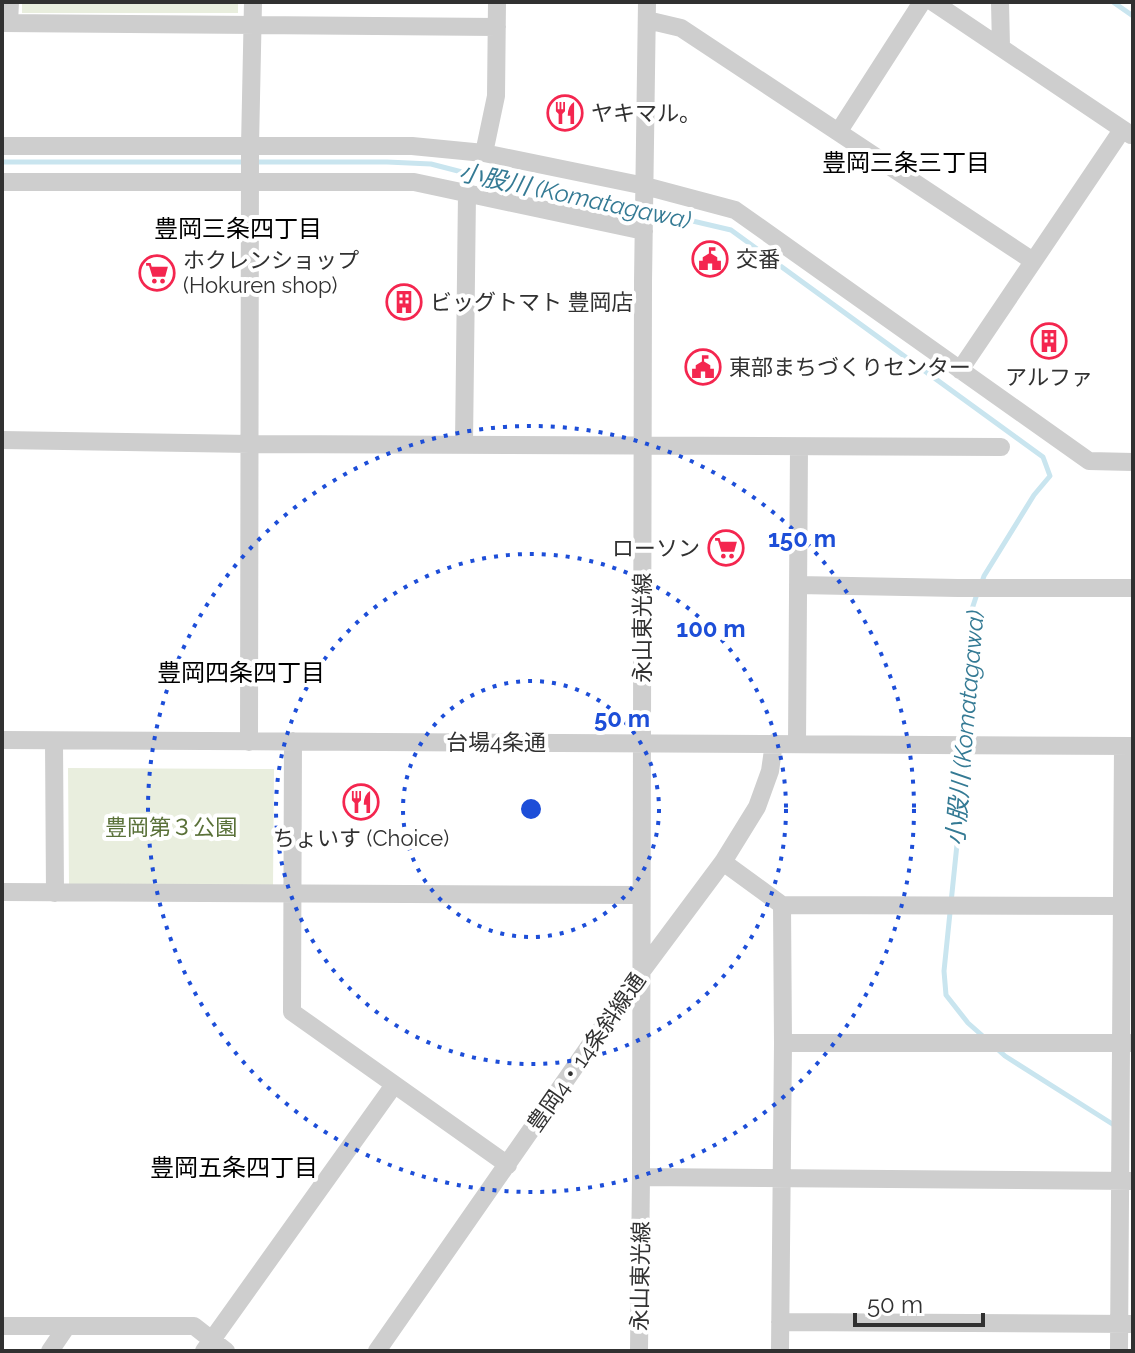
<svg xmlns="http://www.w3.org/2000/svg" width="1135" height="1353" font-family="Raleway,'Noto Sans JP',sans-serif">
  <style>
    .green { fill: #e9eede }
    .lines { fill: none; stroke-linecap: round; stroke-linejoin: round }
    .stream { stroke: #c9e5ef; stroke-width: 5 }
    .minor { stroke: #cecece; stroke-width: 18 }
    .ring { fill: none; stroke: #1d4ed8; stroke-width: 4; stroke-dasharray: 4 8 }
    .labels { text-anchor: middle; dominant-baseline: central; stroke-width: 8; stroke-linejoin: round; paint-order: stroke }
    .poi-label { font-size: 22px; fill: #313131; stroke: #fff; text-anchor: start }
    .street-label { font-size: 22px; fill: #313131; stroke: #fff }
    .park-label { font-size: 22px; fill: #5a7139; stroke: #fff }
    .neighbourhood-label { font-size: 24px; fill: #000; stroke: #fff }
    .water-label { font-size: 24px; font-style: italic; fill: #347a94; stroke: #fff }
    .centre { fill: #1d4ed8; stroke: #fff; stroke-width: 4 }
    .ring-label { font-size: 24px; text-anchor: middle; font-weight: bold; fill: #1d4ed8; stroke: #fff; stroke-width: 8; stroke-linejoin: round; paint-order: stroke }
  </style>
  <rect width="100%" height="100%" fill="#fff"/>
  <path class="green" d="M22,2H238V13H22Z
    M68,768L274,769L273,887L69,886Z"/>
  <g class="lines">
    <path class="stream" d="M1113,2L1133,16
      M2,162H245
      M255,162H387L431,164L489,179L640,209
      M650,211L731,230L1043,457L1050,476L1034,495L984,576L981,585
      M977,594L972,609L960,815L944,971L946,995L968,1023L985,1038
      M995,1047L1005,1056L1114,1125"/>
    <path class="minor" d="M933,2L1131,135
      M1000,2L1001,47
      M647,20L681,28L1033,261
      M2,23L497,27
      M9,23L10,2
      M839,131L922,2
      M2,146H412L484,153L645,186L735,210L1089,461L1133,462
      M484,153L496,96L497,2
      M2,182H414L644,231
      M960,370L1122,130
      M2,440L250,444L1001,447
      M464,444L467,193
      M798,585L958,588H1133
      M2,740L1133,746
      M54,741L55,893
      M293,741L292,1012L508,1165
      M249,742L250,146L253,2
      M797,744L799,447
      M723,862L782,905L1130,906
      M2,892L641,895
      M783,1043H1133
      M641,1177L1133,1181
      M780,1322L1133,1324
      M2,1326H194L226,1351
      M50,1351L67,1326
      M204,1351L394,1085
      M377,1351L641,972L723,862L757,807L770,771L774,743
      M639,1351L641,1177L643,282L647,2
      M780,1351L783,1043L782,905
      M1119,1351L1123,746"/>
  </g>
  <g class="ring">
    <circle cx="531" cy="809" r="128"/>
    <circle cx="531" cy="809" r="255"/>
    <circle cx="531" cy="809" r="383"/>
  </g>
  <defs>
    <symbol id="restaurant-ring" viewBox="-11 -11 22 22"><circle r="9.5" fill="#fff" stroke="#f4264f" stroke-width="1.5"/><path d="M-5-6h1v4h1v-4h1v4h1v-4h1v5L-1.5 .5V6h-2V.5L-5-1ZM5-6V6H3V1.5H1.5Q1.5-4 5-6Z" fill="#f4264f"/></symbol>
    <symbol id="civic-ring" viewBox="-11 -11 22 22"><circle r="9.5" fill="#fff" stroke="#f4264f" stroke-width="1.5"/><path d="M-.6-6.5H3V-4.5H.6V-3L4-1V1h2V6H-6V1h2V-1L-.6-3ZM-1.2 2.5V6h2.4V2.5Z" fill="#f4264f"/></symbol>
    <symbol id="supermarket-ring" viewBox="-11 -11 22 22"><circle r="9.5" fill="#fff" stroke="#f4264f" stroke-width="1.5"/><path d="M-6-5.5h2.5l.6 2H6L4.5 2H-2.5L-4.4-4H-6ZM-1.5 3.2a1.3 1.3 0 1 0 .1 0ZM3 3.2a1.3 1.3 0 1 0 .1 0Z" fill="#f4264f"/></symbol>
    <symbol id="building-ring" viewBox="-11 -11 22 22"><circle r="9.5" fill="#fff" stroke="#f4264f" stroke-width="1.5"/><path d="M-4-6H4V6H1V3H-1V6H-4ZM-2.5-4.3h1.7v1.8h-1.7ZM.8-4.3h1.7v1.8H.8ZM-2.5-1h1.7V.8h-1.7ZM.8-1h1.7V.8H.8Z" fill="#f4264f"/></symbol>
  </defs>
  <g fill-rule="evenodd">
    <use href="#restaurant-ring" x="545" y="93" width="40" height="40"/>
    <use href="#civic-ring" x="690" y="239" width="40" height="40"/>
    <use href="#supermarket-ring" x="137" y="253" width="40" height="40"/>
    <use href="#building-ring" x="384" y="282" width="40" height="40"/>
    <use href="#building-ring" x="1029" y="321" width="40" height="40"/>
    <use href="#civic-ring" x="683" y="347" width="40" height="40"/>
    <use href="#supermarket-ring" x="706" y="528" width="40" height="40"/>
    <use href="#restaurant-ring" x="341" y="782" width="40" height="40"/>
  </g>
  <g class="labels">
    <g class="poi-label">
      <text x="591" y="113">ヤキマル。</text>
      <text x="736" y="259">交番</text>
      <text x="183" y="260">ホクレンショップ<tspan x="183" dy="25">(Hokuren shop)</tspan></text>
      <text x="430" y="302">ビッグトマト 豊岡店</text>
      <text x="729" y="367">東部まちづくりセンター</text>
      <text x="1049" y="377" text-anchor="middle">アルファ</text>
      <text x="700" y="548" text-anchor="end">ローソン</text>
      <text x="361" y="838" text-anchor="middle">ちょいす (Choice)</text>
    </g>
    <g class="street-label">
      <text transform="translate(642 628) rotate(-90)">永山東光線</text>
      <text x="496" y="742">台場4条通</text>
      <text transform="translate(586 1052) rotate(-55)">豊岡4・14条斜線通</text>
      <text transform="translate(640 1276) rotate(-89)">永山東光線</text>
    </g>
    <g class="park-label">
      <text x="171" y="827">豊岡第３公園</text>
    </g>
    <g class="neighbourhood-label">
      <text x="906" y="162">豊岡三条三丁目</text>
      <text x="238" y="228">豊岡三条四丁目</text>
      <text x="241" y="672">豊岡四条四丁目</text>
      <text x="234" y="1167">豊岡五条四丁目</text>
    </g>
    <g class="water-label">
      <text transform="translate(575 196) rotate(12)">小股川 (Komatagawa)</text>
      <text transform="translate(965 728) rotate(-85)">小股川 (Komatagawa)</text>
    </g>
  </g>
  <circle cx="531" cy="809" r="12" class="centre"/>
  <g class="ring-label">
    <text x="802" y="547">150 m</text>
    <text x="711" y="637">100 m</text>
    <text x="622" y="727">50 m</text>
  </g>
  <rect width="1135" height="1353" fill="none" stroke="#313131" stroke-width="8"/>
  <path d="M855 1313v12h128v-12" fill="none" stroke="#313131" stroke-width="4"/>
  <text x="867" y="1313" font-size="24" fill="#313131" stroke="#ffffff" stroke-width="6" paint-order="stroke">50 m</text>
</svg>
